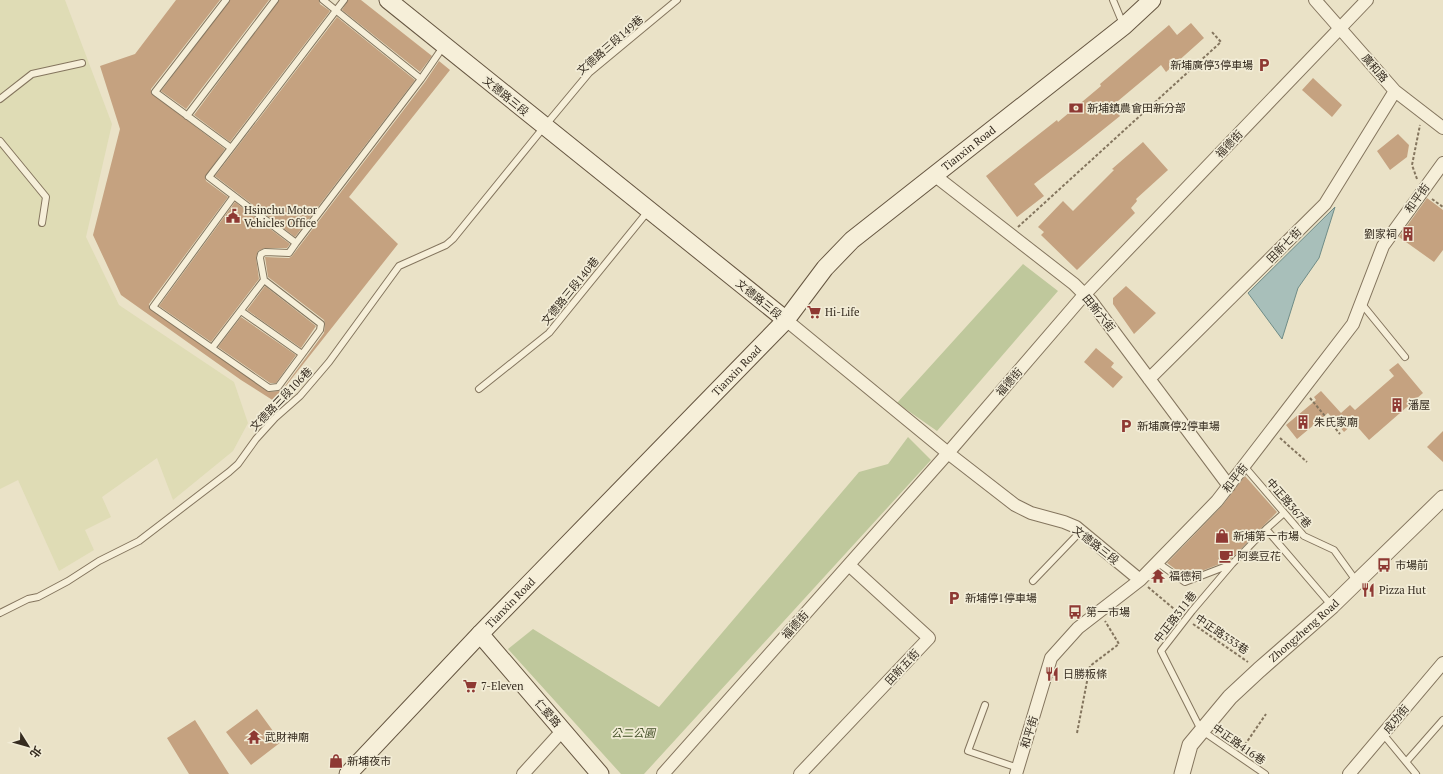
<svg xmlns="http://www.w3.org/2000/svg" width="1443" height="774" font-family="'PT Serif','Noto Sans TC',serif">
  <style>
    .farmland { fill: #dfdcb5 }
    .green { fill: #bfc89c }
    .water { fill: #a8bfba; stroke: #6f8c87 }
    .building { fill: #c5a280 }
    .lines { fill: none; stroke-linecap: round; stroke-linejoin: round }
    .service-casing { stroke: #84755e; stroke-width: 8 }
    .minor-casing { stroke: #84755e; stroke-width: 14 }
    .tertiary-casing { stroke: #84755e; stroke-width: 17 }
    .secondary-casing { stroke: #665641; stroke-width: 19 }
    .path { stroke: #84755e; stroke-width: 2; stroke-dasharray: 3 2; stroke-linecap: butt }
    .service { stroke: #f6efd9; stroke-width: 6 }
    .minor { stroke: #f6efd9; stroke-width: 12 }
    .tertiary { stroke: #f6efd9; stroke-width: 15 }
    .secondary { stroke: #f6efd9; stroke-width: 17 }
    .labels { text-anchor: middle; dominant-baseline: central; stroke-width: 3.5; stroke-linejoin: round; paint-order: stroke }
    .street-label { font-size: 11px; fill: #362c20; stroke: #f2ecd6 }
    .poi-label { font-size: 11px; fill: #362c20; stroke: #f2ecd6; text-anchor: start }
    .park-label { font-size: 11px; font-style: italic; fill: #445129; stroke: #f2ecd6 }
  </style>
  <rect width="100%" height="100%" fill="#eae2c7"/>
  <path class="farmland" d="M0,0H65L112,124L86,237L119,305L234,382L248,423L233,451L173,500L157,458L102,497L111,517L85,530L94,550L59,571L18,480L0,489Z"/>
  <path class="green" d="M1023,264L1058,291L937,431L897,403Z
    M908,437L931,460L644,774H621L508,649L533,629L659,707L859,472L888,464Z"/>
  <path class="water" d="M1335,207L1319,258L1298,288L1282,339L1248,293Z"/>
  <path class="building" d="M176,0H220L151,89V93L225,149L205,177L206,181L228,197L149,304V308L269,392L279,391L282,390L324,333L325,324L324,320L268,277L265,257L289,258L292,256L425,82L439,61L450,70L349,197L398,244L274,401L241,380L121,295L93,235L120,129L100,66L135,54Z
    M230,0H269L186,109L161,91Z
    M279,0H319L320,4L330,11L230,142L194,115Z
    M348,0H361L432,56L420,72L342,10Z
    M337,17L415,80L295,237L215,176Z
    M1191,23L1204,38L1166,72L1161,65L1112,106L1120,116L1079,149L1034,184L1044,196L1017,217L986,176L1057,120L1058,122L1101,86L1100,84L1169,25L1177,35Z
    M1313,78L1342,105L1332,117L1302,90Z
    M1398,134L1409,145L1407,157L1390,170L1377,151Z
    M1143,142L1168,170L1136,199L1137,201L1131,208L1135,213L1077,270L1041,235L1044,232L1038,227L1063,201L1073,211L1114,170L1112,169Z
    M1427,198L1443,210V250L1434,262L1399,237Z
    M235,202L290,244L287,248H265L258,251L256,258L259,279L211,342L159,306Z
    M265,286L316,326L301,348L247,310Z
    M1126,286L1156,313L1134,334L1113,304V298Z
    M241,317L296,355L276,383H270L218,347Z
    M1096,348L1114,363L1111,367L1123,377L1113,388L1084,362Z
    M1398,363L1423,393L1369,440L1354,423L1344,432L1328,413L1297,439L1286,425L1316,400L1314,397L1321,391L1341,413L1350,405L1355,410L1394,376L1389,370Z
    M1443,431V462L1427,447Z
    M1245,476L1277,512L1230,560L1186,577L1167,563L1222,506Z
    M257,709L281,742L251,765L226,732Z
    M195,720L229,774H189L167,738Z"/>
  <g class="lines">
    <defs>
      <path id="service" d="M226,0L155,92L231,148
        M323,0L421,79
        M344,0L209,177L296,243L421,79L443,47
        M1113,0L1123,24
        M0,99L32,74L82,63
        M187,116L275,0
        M0,141L46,197L42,223
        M234,196L153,307L269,388L278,387L320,330L321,324L264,280L260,258L261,254L265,252L289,253L296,243
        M1361,303L1405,357
        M241,311L302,354
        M212,348L264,280
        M479,389L549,333L649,210
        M1244,466L1304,536L1334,550L1357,582
        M1266,529L1332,606
        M1158,563L1185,582L1232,564L1266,529L1284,513
        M1232,564L1192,611L1161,651L1201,730L1265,774
        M1033,581L1081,531
        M0,613L28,599L38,597L68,581L99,561L139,541L229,472L238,464L256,439L275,418L300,396L329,362L399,266L446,245L453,239L544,127L589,73L677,0
        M985,705L968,751L1018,768
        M1383,734L1416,774
        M1406,762L1443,720"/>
      <path id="minor" d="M1315,0L1395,91L1443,128
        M934,175L1074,284L1091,301L1229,486
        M786,320L948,453L1015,505L1031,513L1064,522L1076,527L1140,580
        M1149,379L1325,204L1395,91
        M523,774L563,730
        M663,774L948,453L1084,295L1367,0
        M800,774L929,638L849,565
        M1016,774L1051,658L1078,628L1140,580L1217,501L1353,324L1383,246L1443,163
        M1349,774L1443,663"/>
      <g id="tertiary">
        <path id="s1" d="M1182,774L1190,745L1230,697L1259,670L1332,606L1443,498"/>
      </g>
      <g id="secondary">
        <path d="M388,0L786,320"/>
        <path d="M480,634L600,774"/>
        <path id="s2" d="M348,774L480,634L786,320L825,268L852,240L1124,26L1152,0"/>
      </g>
    </defs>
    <use href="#service" class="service-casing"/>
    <use href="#minor" class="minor-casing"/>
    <use href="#tertiary" class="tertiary-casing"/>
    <use href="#secondary" class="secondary-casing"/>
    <path class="path" d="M1417,179L1412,165L1420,125
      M1432,199L1443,207
      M1018,227L1221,42L1212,32
      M1310,398L1340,434
      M1280,438L1307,462
      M1148,587L1180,614
      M1193,624L1248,662
      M1077,733L1090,666L1119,644L1105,621
      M1242,749L1266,714"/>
    <use href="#service" class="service"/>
    <use href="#minor" class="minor"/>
    <use href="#tertiary" class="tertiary"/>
    <use href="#secondary" class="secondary"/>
  </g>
  <defs>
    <symbol id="parking-bare" viewBox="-9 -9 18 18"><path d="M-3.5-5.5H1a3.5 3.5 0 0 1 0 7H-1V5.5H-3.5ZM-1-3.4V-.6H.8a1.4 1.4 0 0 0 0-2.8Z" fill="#8e3933" stroke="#f2ecd6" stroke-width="2.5" paint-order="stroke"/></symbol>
    <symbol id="bank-bare" viewBox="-9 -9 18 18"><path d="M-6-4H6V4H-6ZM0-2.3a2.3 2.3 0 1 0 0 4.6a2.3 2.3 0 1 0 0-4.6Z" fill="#8e3933" stroke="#f2ecd6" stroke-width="2.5" paint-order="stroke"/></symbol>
    <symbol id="civic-bare" viewBox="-9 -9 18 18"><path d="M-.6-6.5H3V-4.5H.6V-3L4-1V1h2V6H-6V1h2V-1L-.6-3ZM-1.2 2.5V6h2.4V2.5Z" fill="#8e3933" stroke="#f2ecd6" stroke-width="2.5" paint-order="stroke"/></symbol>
    <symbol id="building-bare" viewBox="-9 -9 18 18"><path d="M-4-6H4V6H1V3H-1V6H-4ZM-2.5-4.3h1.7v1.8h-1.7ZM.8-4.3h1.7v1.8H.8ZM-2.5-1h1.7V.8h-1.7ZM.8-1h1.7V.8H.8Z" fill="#8e3933" stroke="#f2ecd6" stroke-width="2.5" paint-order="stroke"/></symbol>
    <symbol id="supermarket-bare" viewBox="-9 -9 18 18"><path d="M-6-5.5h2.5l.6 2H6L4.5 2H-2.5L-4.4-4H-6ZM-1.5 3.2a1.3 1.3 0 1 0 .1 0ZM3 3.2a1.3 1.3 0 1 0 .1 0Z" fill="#8e3933" stroke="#f2ecd6" stroke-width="2.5" paint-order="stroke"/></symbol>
    <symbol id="shop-bare" viewBox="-9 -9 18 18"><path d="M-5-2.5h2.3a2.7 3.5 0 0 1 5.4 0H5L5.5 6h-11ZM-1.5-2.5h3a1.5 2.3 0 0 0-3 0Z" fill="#8e3933" stroke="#f2ecd6" stroke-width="2.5" paint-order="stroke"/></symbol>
    <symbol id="cafe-bare" viewBox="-9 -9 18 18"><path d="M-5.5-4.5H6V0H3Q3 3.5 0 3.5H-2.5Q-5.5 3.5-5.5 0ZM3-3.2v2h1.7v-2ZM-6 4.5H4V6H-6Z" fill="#8e3933" stroke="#f2ecd6" stroke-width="2.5" paint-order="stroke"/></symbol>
    <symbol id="bus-bare" viewBox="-9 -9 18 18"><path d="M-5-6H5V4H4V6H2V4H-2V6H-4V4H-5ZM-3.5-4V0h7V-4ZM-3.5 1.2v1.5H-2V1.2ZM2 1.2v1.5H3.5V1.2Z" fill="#8e3933" stroke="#f2ecd6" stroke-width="2.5" paint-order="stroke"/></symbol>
    <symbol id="temple-bare" viewBox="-9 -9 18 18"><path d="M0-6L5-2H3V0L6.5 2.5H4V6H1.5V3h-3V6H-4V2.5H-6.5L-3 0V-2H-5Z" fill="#8e3933" stroke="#f2ecd6" stroke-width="2.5" paint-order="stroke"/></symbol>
    <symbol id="restaurant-bare" viewBox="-9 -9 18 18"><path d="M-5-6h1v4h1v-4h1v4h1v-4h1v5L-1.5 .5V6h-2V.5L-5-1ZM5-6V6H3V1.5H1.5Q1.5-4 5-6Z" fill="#8e3933" stroke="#f2ecd6" stroke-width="2.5" paint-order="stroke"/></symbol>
  </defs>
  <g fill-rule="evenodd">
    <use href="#parking-bare" x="1254" y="55" width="20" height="20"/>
    <use href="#bank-bare" x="1066" y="98" width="20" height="20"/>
    <use href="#civic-bare" x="223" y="206" width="20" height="20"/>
    <use href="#building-bare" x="1398" y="224" width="20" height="20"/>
    <use href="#supermarket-bare" x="804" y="302" width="20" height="20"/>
    <use href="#building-bare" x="1387" y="395" width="20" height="20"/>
    <use href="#building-bare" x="1293" y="412" width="20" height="20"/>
    <use href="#parking-bare" x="1116" y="416" width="20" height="20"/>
    <use href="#shop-bare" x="1212" y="526" width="20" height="20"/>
    <use href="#cafe-bare" x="1216" y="546" width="20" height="20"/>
    <use href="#bus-bare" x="1374" y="555" width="20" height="20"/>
    <use href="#temple-bare" x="1148" y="566" width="20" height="20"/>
    <use href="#restaurant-bare" x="1358" y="580" width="20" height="20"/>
    <use href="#parking-bare" x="944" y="588" width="20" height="20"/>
    <use href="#bus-bare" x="1065" y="602" width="20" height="20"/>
    <use href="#restaurant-bare" x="1042" y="664" width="20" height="20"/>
    <use href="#supermarket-bare" x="460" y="676" width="20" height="20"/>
    <use href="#temple-bare" x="244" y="727" width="20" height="20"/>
    <use href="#shop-bare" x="326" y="751" width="20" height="20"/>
  </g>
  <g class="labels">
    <g class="street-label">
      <text transform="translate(610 45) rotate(-41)">文德路三段149巷</text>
      <text transform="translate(1375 68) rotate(49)">廣和路</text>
      <text transform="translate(506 96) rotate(39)">文德路三段</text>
      <text transform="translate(1229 144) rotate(-46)">福德街</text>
      <text stroke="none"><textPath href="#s2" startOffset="883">Tianxin Road</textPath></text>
      <text transform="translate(1417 198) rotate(-54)">和平街</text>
      <text transform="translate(1284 245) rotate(-45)">田新七街</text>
      <text transform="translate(570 291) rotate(-51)">文德路三段140巷</text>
      <text transform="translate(759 299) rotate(39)">文德路三段</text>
      <text transform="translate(1099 313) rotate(51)">田新六街</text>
      <text stroke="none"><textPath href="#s2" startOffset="560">Tianxin Road</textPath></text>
      <text transform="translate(1009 382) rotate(-49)">福德街</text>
      <text transform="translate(281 399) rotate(-46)">文德路三段106巷</text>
      <text transform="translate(1235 478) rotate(-52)">和平街</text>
      <text transform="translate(1289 503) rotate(49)">中正路367巷</text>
      <text transform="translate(1096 545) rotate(38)">文德路三段</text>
      <text stroke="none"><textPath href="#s2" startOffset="236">Tianxin Road</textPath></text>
      <text transform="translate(1175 617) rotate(-52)">中正路311巷</text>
      <text transform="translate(795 625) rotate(-48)">福德街</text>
      <text stroke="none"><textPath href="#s1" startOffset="192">Zhongzheng Road</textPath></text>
      <text transform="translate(1222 634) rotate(34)">中正路333巷</text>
      <text transform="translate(902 667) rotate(-47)">田新五街</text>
      <text transform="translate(548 713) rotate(49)">仁愛路</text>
      <text transform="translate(1396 719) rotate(-50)">成功街</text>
      <text transform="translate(1029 732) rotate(-73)">和平街</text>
      <text transform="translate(1239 744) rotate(35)">中正路416巷</text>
    </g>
    <g class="poi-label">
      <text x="1253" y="65" text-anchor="end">新埔廣停3停車場</text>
      <text x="1087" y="108">新埔鎮農會田新分部</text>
      <text x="244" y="210">Hsinchu Motor<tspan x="244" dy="13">Vehicles Office</tspan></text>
      <text x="1397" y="234" text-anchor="end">劉家祠</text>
      <text x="825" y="312">Hi-Life</text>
      <text x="1408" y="405">潘屋</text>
      <text x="1314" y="422">朱氏家廟</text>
      <text x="1137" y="426">新埔廣停2停車場</text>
      <text x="1233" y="536">新埔第一市場</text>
      <text x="1237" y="556">阿婆豆花</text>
      <text x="1395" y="565">市場前</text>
      <text x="1169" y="576">福德祠</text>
      <text x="1379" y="590">Pizza Hut</text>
      <text x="965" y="598">新埔停1停車場</text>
      <text x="1086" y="612">第一市場</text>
      <text x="1063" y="674">日勝粄條</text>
      <text x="481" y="686">7-Eleven</text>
      <text x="265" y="737">武財神廟</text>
      <text x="347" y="761">新埔夜市</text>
    </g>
    <g class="park-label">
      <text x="633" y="733">公二公園</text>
    </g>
  </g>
  <g transform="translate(28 746) rotate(127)" stroke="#f2ecd6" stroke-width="3" paint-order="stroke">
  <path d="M0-3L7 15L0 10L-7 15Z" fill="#362c20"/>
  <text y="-6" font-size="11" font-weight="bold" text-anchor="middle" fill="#362c20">北</text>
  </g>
</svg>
